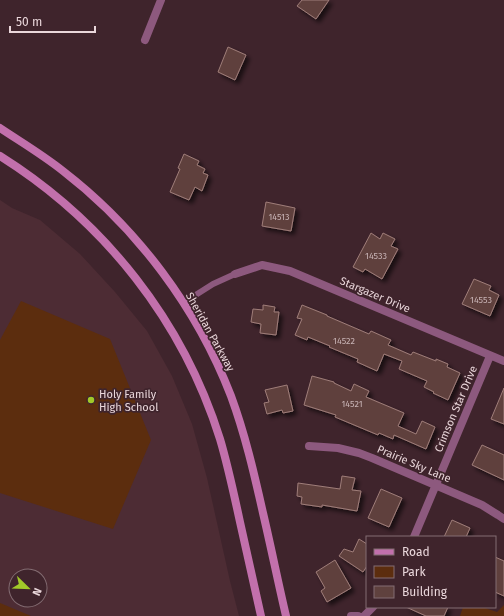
<svg xmlns="http://www.w3.org/2000/svg" width="504" height="616" font-family="'Fira Sans',sans-serif">
  <style>
    .built { fill: #4d2c34; fill-rule: evenodd }
    .green { fill: #5c2d0e }
    .building { fill: #5f413e; stroke: #9f7d79; filter: url(#shadow) }
    .lines { fill: none; stroke-linecap: round; stroke-linejoin: round }
    .lane { stroke: #8d597e; stroke-width: 6 }
    .street { stroke: #8d597e; stroke-width: 8 }
    .secondary { stroke: #c270ac; stroke-width: 8 }
    .poi-dot { fill: #a1c929; stroke: #3f242c; stroke-width: 1.5 }
    .labels { text-anchor: middle; dominant-baseline: central; stroke-width: 3.5; stroke-linejoin: round; paint-order: stroke }
    .number-label { font-size: 9px; fill: #c7b2b4 }
    .street-label { font-size: 11px; fill: #ead7db; stroke: #3f242c }
    .poi-label { font-size: 11px; fill: #ead7db; stroke: #3f242c; text-anchor: start }
  </style>
  <defs>
    <filter id="shadow"><feDropShadow dx="3.5" dy="3.5" stdDeviation="2" flood-color="#0009"/></filter>
  </defs>
  <rect width="100%" height="100%" fill="#3f242c"/>
  <path class="built" d="M0,200L12,208L40,220L80,254L115,292L147,331L172,376L192,424L207,478L230,581L239,616H0ZM16,576H40V600H16Z"/>
  <path class="green" d="M21,301L110,339L151,440L113,529L0,493V340Z
    M0,603L31,616H0Z
    M504,605V616H460L463,607H482L497,612Z"/>
  <path class="building" d="M302,0H329L316,19L297,6Z
    M228,47L246,55L235,80L218,72Z
    M184,154L199,161L197,165L205,169L203,173L208,175L202,191L195,187L189,200L170,192L180,169L178,168Z
    M266,202L295,208L291,231L262,226Z
    M371,233L380,239L383,233L395,239L391,246L398,249L382,279L365,269L363,272L353,267Z
    M474,279L491,286L489,290L499,295L490,316L462,304Z
    M263,305L275,307L274,312H279L276,335L260,333L261,324L251,322L253,309L263,310Z
    M302,305L327,315V316L369,334L371,331L391,340L388,345L411,355L413,352L436,361V359L448,364L447,367L460,373L448,400L433,393L434,392L424,387L427,381L399,369L402,361L384,354L377,371L357,362L358,359L329,347L330,346L308,337L307,340L295,335L302,319L297,318Z
    M312,376L334,382V383L351,391L354,384L369,391L366,397L404,413L398,426L416,434L422,421L435,427L426,449L394,435L393,439L379,433L378,435L335,417L336,415L304,405Z
    M287,385L293,411L283,413L282,410L267,414L264,403L269,402L265,390Z
    M504,388V424L491,419Z
    M482,445L504,455V480L472,465Z
    M342,476L355,478L352,490L361,491L357,511L322,505V507L301,504L302,497L297,496L298,483L340,489Z
    M381,489L402,498L389,527L368,518Z
    M452,520L470,528L466,537H444Z
    M359,539L367,544V566L363,572L339,556L344,549L353,552Z
    M495,557L504,561V596L495,592Z
    M335,560L351,588L327,602L321,591L325,588L316,572Z
    M406,607H448L444,616H426Z"/>
  <g class="lines">
    <path class="lane" d="M183,303L213,284L235,274"/>
    <path class="street" d="M145,40L161,0
      M235,274L262,265L290,271L504,361
      M309,446L338,448L359,453L372,458L482,505L498,515L504,519
      M414,537L490,356
      M351,616H358
      M364,616L373,607"/>
    <path class="secondary" d="M0,128C21,142 43,155 63,171C137,228 197,308 231,396C245,434 254,473 263,513C271,547 278,582 286,616
      M0,156C105,222 183,321 220,439C228,466 234,494 240,522C247,553 254,585 261,616"/>
  </g>
  <circle class="poi-dot" cx="91" cy="400" r="4"/>
  <g class="labels">
    <g class="number-label">
      <text x="279" y="217">14513</text>
      <text x="376" y="256">14533</text>
      <text x="481" y="300">14553</text>
      <text x="344" y="341">14522</text>
      <text x="352" y="404">14521</text>
    </g>
    <g class="street-label">
      <text transform="translate(375 295) rotate(23)">Stargazer Drive</text>
      <text transform="translate(210 332) rotate(61)">Sheridan Parkway</text>
      <text transform="translate(456 409) rotate(-67)">Crimson Star Drive</text>
      <text transform="translate(414 464) rotate(23)">Prairie Sky Lane</text>
    </g>
    <g class="poi-label">
      <text x="99" y="394">Holy Family<tspan x="99" dy="13">High School</tspan></text>
    </g>
  </g>
  <rect x="366" y="536" width="130" height="72" fill="#3f242c" stroke="#836c72"/>
  <rect x="374" y="549" width="20" height="6" fill="#c270ac" stroke="#836c72"/>
  <text x="402" y="556" font-size="12" fill="#ead7db">Road</text>
  <rect x="374" y="566" width="20" height="12" fill="#5c2d0e" stroke="#836c72"/>
  <text x="402" y="576" font-size="12" fill="#ead7db">Park</text>
  <rect x="374" y="586" width="20" height="12" fill="#5f413e" stroke="#836c72"/>
  <text x="402" y="596" font-size="12" fill="#ead7db">Building</text>
  <g transform="translate(28 588) rotate(113)"><circle r="19" fill="#3f242c" stroke="#836c72"/>
  <path d="M0-3L7 15L0 10L-7 15Z" fill="#a1c929"/>
  <text y="-6" font-size="11" font-weight="bold" text-anchor="middle" fill="#ead7db">N</text>
  </g>
  <path d="M10 26v6h85v-6" fill="none" stroke="#ead7db" stroke-width="2"/>
  <text x="16" y="26" font-size="12" fill="#ead7db" stroke="#3f242c" stroke-width="3" paint-order="stroke">50 m</text>
</svg>
